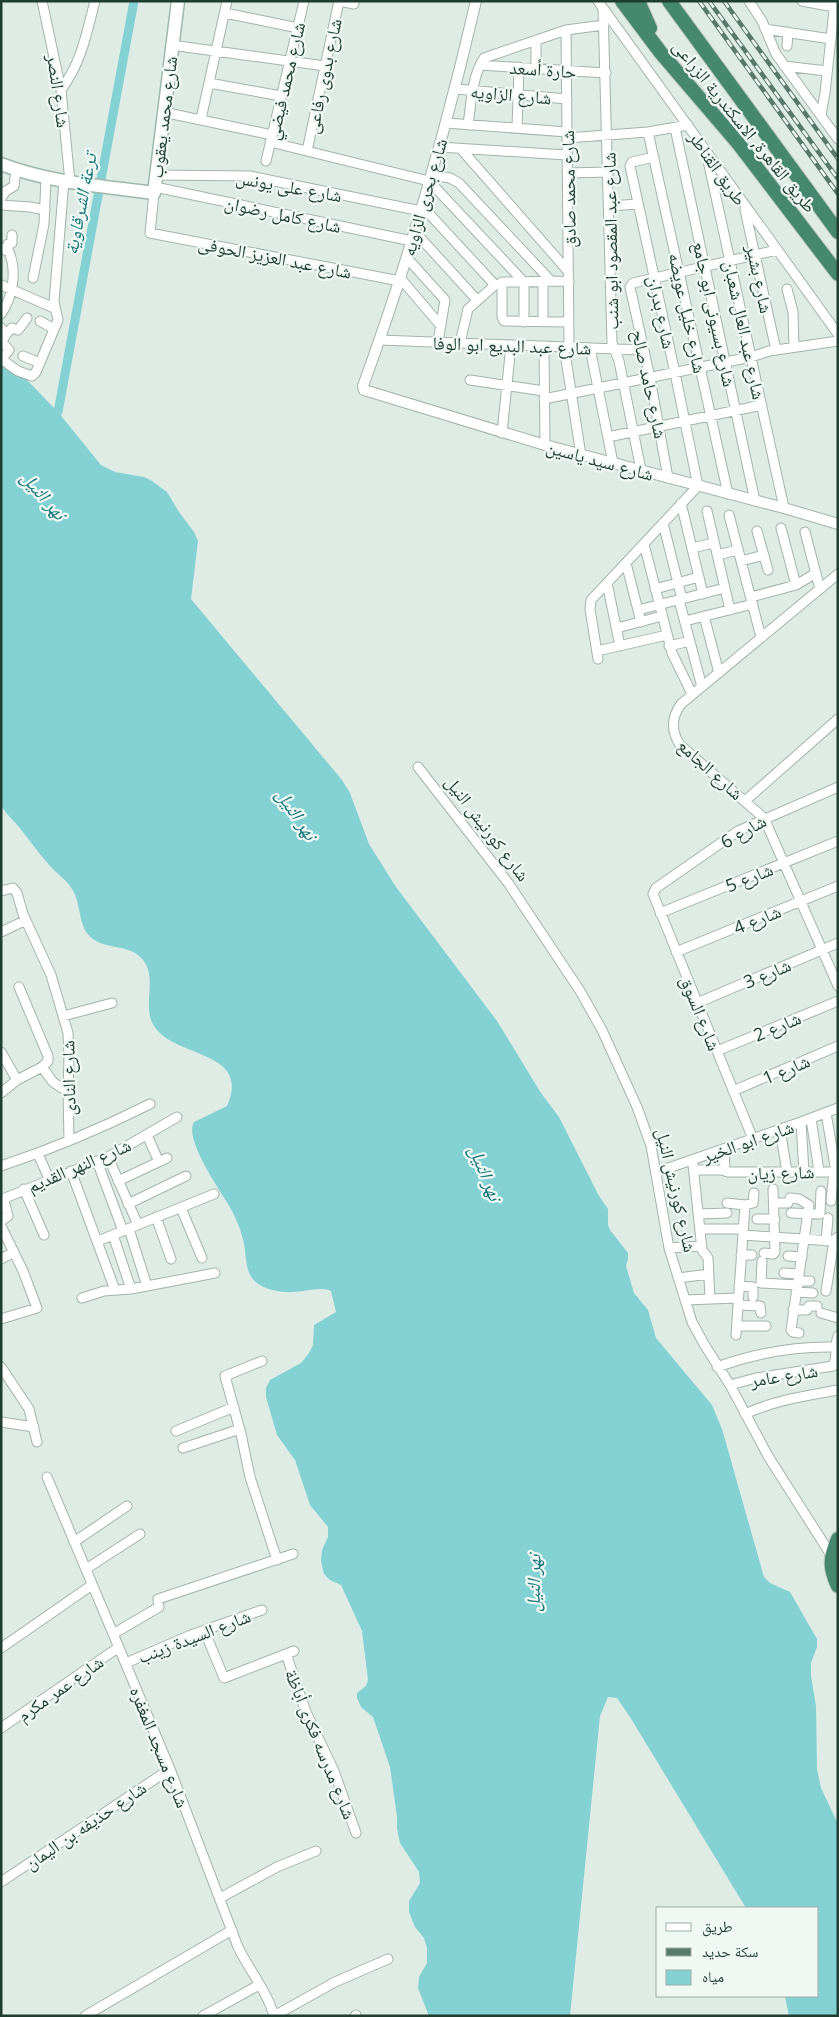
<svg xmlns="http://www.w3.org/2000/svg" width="839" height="2017" font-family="'Open Sans','Noto Naskh Arabic',sans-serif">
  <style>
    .water { fill: #84d1d4 }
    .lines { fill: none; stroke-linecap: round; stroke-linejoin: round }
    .canal { stroke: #84d1d4; stroke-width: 9 }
    .minor-casing { stroke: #a2b4ab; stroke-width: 11 }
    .tertiary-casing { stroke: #a2b4ab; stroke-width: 12 }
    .secondary-casing { stroke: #9db8ac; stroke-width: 15 }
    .trunk-casing { stroke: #c0c9c5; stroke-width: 16 }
    .minor { stroke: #fff; stroke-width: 9 }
    .tertiary { stroke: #fff; stroke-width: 10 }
    .secondary { stroke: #fff; stroke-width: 12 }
    .trunk { stroke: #468770; stroke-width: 14 }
    .rail-casing { stroke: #59786d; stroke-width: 4.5 }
    .rail { stroke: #f0f8f3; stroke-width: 2.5; stroke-dasharray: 8; stroke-linecap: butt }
    .labels { text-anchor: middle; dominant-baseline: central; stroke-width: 4.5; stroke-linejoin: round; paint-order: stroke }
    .street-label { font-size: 18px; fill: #1f3d31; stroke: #f0f8f3 }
    .water-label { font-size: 19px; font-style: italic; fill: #16767c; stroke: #f0f8f3 }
  </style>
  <rect width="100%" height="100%" fill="#dfece5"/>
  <path class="water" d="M1,364L25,378L58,412L101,465L115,472L144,477L152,481L167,492L179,512L194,532L198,541L191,599L342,780L350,793L369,844L396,887L497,1021L541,1093L559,1117L599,1196L608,1209V1225L610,1230L628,1253V1259L626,1266L634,1293L648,1310L656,1338L712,1405L722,1429L764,1577L770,1583L790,1592L817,1639V1647L811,1663V1676L816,1706L817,1769L821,1788L838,1824V2016H789L785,1996H818V1908H746L630,1717L617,1698L608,1697L600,1716L570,2016H429L418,1988L419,1977L427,1963V1948L424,1938L415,1927L409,1912V1901L420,1883L419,1872L400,1843L397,1829V1817L390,1767L373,1717L361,1707L357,1698V1693L366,1686L368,1680L362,1631L341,1585L330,1580L324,1574L321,1561L322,1550L328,1537V1527L310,1505L295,1460L277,1435L266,1397V1388L270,1380L301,1363L309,1353L313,1345L314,1325L336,1312L331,1291C321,1286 304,1292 293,1292C283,1293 268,1290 260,1285C242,1275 248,1253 242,1236C240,1228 236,1219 232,1211C223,1194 183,1140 194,1122L227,1106C251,1052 181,1058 157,1030C139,1010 159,979 143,960C131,944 108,950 93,939C77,928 82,904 72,889C67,880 58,875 51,867C40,855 30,841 19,827C14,821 6,814 2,807C0,801 1,734 1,722C1,603 1,484 1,364Z"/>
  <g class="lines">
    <path class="canal" d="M58,412L134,1"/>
    <defs>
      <path id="minor" d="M42,1L61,90L70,182
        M340,1L354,4
        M598,1L838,334
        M749,1L762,21L776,54L838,139
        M802,1L834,7
        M603,8L612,343L619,361L641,470
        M225,13L298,28
        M765,29L831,39
        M566,30L569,347
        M536,40V68
        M171,45L325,66
        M787,46L788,32
        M480,65L606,73
        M784,66L827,71
        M209,83L281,96
        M456,89L567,99
        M61,90C82,61 86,35 95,1
        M163,112L272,135
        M821,115L825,93L835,1
        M201,119L227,1
        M446,123L567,132
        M468,125C471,104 472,76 484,58L566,30L604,25
        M517,128L519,67
        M675,128L755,501
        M648,132L728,494
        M567,138L648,132L688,125
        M270,142L429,181L524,282V322
        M439,147L567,155
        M461,149L568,271
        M307,151L339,1
        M707,156L784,508
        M266,161L304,1
        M567,173L609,172
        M156,175L250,176L421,211
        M431,175L450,178L459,183L551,281
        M155,187L412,241
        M154,193L150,233L400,281
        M1,198L6,191L14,186L16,170
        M1,205L30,207L45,210
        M422,206L495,285
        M610,206L638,204
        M745,210L776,350
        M415,232L477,300
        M1,248L9,252C17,271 13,297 1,314
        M8,250V244L12,243V235
        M407,258L445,300L438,342
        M33,278L44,224L46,178
        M401,279L441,326
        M543,281V322
        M502,282V317L504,321L569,322
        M1,285L54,308
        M787,289L793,312L794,347
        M40,321L54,329
        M1,328L6,334L2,342L9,350L2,359
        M6,334L12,328L18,330L27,318
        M380,340L643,350
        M460,343L468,309L495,285L505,282L569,281
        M544,346L545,445
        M564,347L581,455
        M590,348L613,463
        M23,356L40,363
        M1,359L18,371L32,376L36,372L58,320L54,302L64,181
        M470,380L544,391
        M544,399L751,357L769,351L838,341
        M502,433L511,345
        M608,437L762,405
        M668,478L650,378L630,287L633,283L777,250
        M681,503L703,594
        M707,511L730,610
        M729,515L761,637
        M663,523L682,599
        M781,528L796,585
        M757,531L768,570
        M805,532L820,589
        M644,544L672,653L692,694
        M692,548L714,543
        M717,555L738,550
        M741,561L764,555
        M626,563L641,622
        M838,574L681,704C671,718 671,731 680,745L764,818L838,986
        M607,583L620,646
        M655,589L699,577
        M751,597L796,585L816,573
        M679,600L702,687
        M638,610L725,588
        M704,616L719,673
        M685,621L753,604
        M617,628L662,616
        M669,646L690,641
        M597,651L667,635
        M598,659L590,609L591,600L698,486L675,373L630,166L632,162L654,157
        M418,767L509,884L580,991L602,1030L637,1107L651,1146L669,1248L692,1322L704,1344L730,1385L768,1456L831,1555
        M746,800L838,719
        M1,891L13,888L17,893L23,914L51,975L68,1033L69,1056L68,1092L69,1141
        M660,913L838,841
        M1,932L26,920
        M676,952L838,886
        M19,987L48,1056V1061L42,1067
        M697,1003L838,943
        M63,1016L112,1003
        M717,1051L838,1001
        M1,1052L17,1080
        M733,1091L838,1046
        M1,1093L17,1080L42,1067L53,1082L68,1092
        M826,1113L836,1172
        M811,1119L819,1171
        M801,1122L804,1172
        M780,1129L787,1172
        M147,1135L159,1162
        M753,1139L653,894L656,888L738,831L838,787
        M724,1149L725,1171
        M38,1154L50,1181
        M108,1157L138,1225
        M97,1161L123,1231
        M693,1165L702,1250L708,1258L710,1299
        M1,1166C52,1149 102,1128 150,1104
        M694,1170H722L728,1172H838
        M71,1171L115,1290
        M657,1172L801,1122L838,1108
        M118,1181L167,1158
        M24,1189L44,1235
        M790,1198L799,1199L809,1205L791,1330L793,1332L799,1333
        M831,1201L834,1171
        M727,1203L745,1205L736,1335
        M774,1203H788
        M128,1204L186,1176
        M745,1205L753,1203L754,1193
        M181,1208L202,1258
        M791,1213L820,1214L821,1191
        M699,1214L727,1213
        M156,1217L171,1259
        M757,1219H775
        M1,1221L8,1216L4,1201L5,1198L108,1157L177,1117
        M1,1226L23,1271L37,1308L1,1319
        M129,1229L147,1286
        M700,1229H743
        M113,1235L131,1289
        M743,1235L832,1241L838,1237
        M98,1241L214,1194
        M826,1241L828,1218
        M669,1248L702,1246
        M764,1253L773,1254L775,1252L773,1189
        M741,1255H752
        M788,1256L802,1257
        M1,1259L14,1252
        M762,1261L761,1283L798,1285
        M784,1273L799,1274
        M678,1278L709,1274
        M798,1281H810
        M739,1286L753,1287V1297
        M826,1291L834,1241
        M796,1292L813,1293
        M82,1298L104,1291L131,1289L215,1273
        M685,1300L738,1298
        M738,1305L760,1306L761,1313
        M793,1310H807L809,1306H817
        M821,1313L838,1318
        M737,1326H766
        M262,1361L225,1376L241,1434L250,1477L277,1560
        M1,1367L29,1409L37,1442
        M717,1367C756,1353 794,1346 835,1347
        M730,1385L756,1378L833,1366C838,1358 834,1346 838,1336
        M745,1414C775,1400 806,1396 838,1390
        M1,1422L34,1427
        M176,1431L234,1407
        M183,1448L240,1429
        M47,1477L170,1769L238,1947C249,1970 267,1991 274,2016
        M74,1542L127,1506
        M86,1569L140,1534
        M204,1630L224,1678L294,1651
        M113,1634L159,1607L158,1599L293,1554
        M1,1648L92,1585
        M286,1654L306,1712L334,1771L356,1833
        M126,1663L191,1635L262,1610
        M1,1728L119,1647
        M1,1882L170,1769
        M220,1898L277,1867L316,1851
        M85,2016L232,1930
        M203,2016L259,1985
        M274,2016L335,1982L388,1959
        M355,2016L356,2015"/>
      <path id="tertiary" d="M476,1C446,131 409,260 363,386L364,390L545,445L784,508L838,524"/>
      <path id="secondary" d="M1,164C50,183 103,186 154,193L178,1"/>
      <path id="trunk" d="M622,1L661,53L738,143L838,274
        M638,1L650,28
        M669,1L838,232
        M838,1539C830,1558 829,1567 838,1586"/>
    </defs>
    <use href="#minor" class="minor-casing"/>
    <use href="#tertiary" class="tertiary-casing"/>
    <use href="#secondary" class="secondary-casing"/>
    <use href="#trunk" class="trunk-casing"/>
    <use href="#minor" class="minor"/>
    <use href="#tertiary" class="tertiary"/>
    <use href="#secondary" class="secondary"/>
    <use href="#trunk" class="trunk"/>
    <defs>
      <path id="rail" d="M699,1L838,194
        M709,1L838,179
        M724,1L838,159"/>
    </defs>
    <use href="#rail" class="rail-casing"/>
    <use href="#rail" class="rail"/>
  </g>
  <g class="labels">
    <g class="street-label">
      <text transform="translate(543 69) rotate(4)">حارة أسعد</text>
      <text transform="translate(323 76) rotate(-78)">شارع بدوى رفاعى</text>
      <text transform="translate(285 81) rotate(-77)">شارع محمد فيضي</text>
      <text transform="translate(59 91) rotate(82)">شارع النصر</text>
      <text transform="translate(511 94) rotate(5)">شارع الزاويه</text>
      <text transform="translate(163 117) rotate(-83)">شارع محمد يعقوب</text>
      <text transform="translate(745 126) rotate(51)">طريق القاهرة, الاسكندرية الزراعى</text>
      <text transform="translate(718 168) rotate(55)">طريق القناطر</text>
      <text transform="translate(289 186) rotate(10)">شارع على يونس</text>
      <text transform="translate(568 189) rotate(-91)">شارع محمد صادق</text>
      <text transform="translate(424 197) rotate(-74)">شارع بحرى الزاويه</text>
      <text transform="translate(283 214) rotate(12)">شارع كامل رضوان</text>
      <text transform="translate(610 241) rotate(-91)">شارع عبد المقصود ابو شنب</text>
      <text transform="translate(275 257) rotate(11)">شارع عبد العزيز الحوفى</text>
      <text transform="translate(760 279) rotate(78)">شارع بشير</text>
      <text transform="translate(662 312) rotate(78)">شارع بدران</text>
      <text transform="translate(688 313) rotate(78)">شارع خليل عويضه</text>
      <text transform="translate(715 314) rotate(78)">شارع بسيونى ابو جامع</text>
      <text transform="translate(745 330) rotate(78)">شارع عبد العال شعبان</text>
      <text transform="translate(512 345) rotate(2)">شارع عبد البديع ابو الوفا</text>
      <text transform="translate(650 384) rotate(78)">شارع حامد صالح</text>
      <text transform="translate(600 460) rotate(15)">شارع سيد ياسين</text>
      <text transform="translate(711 769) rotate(42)">شارع الجامع</text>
      <text transform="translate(488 828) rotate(53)">شارع كورنيش النيل</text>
      <text transform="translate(743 831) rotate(-30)">شارع 6</text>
      <text transform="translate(749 877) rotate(-22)">شارع 5</text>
      <text transform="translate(757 919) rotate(-22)">شارع 4</text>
      <text transform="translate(767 973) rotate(-23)">شارع 3</text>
      <text transform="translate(701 1013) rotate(68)">شارع السوق</text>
      <text transform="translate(777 1026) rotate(-23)">شارع 2</text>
      <text transform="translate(786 1069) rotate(-23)">شارع 1</text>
      <text transform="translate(68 1078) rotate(-91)">شارع النادى</text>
      <text transform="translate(748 1141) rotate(-19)">شارع ابو الخير</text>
      <text transform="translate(79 1165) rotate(-23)">شارع النهر القديم</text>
      <text transform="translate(781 1172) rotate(-1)">شارع زيان</text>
      <text transform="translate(677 1190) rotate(77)">شارع كورنيش النيل</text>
      <text transform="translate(784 1375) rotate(-9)">شارع عامر</text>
      <text transform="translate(194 1636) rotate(-21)">شارع السيدة زينب</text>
      <text transform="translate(60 1688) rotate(-35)">شارع عمر مكرم</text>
      <text transform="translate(321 1744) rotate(68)">شارع مدرسه فكرى أباظة</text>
      <text transform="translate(160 1747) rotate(68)">شارع مسجد المغفره</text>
      <text transform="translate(85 1825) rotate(-34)">شارع حذيفه بن اليمان</text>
    </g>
    <g class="water-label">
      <text transform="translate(80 204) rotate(-79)">ترعة الشرقاوية</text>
      <text transform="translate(44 495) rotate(49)">نهر النيل</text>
      <text transform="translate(297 814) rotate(56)">نهر النيل</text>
      <text transform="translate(486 1173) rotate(68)">نهر النيل</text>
      <text transform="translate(533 1583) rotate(-89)">نهر النيل</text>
    </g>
  </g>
  <rect width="839" height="2017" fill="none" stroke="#1f3d31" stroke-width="5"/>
  <rect x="656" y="1907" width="162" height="90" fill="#f0f8f3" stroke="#9cada5"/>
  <rect x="666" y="1923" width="25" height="8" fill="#ffffff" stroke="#9cada5"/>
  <text x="702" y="1932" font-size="15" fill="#1f3d31">طريق</text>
  <rect x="666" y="1948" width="25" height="8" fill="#59786d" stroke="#9cada5"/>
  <text x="702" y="1957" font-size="15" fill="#1f3d31">سكة حديد</text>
  <rect x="666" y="1970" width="25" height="15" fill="#84d1d4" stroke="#9cada5"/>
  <text x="702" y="1982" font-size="15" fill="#1f3d31">مياه</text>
</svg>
